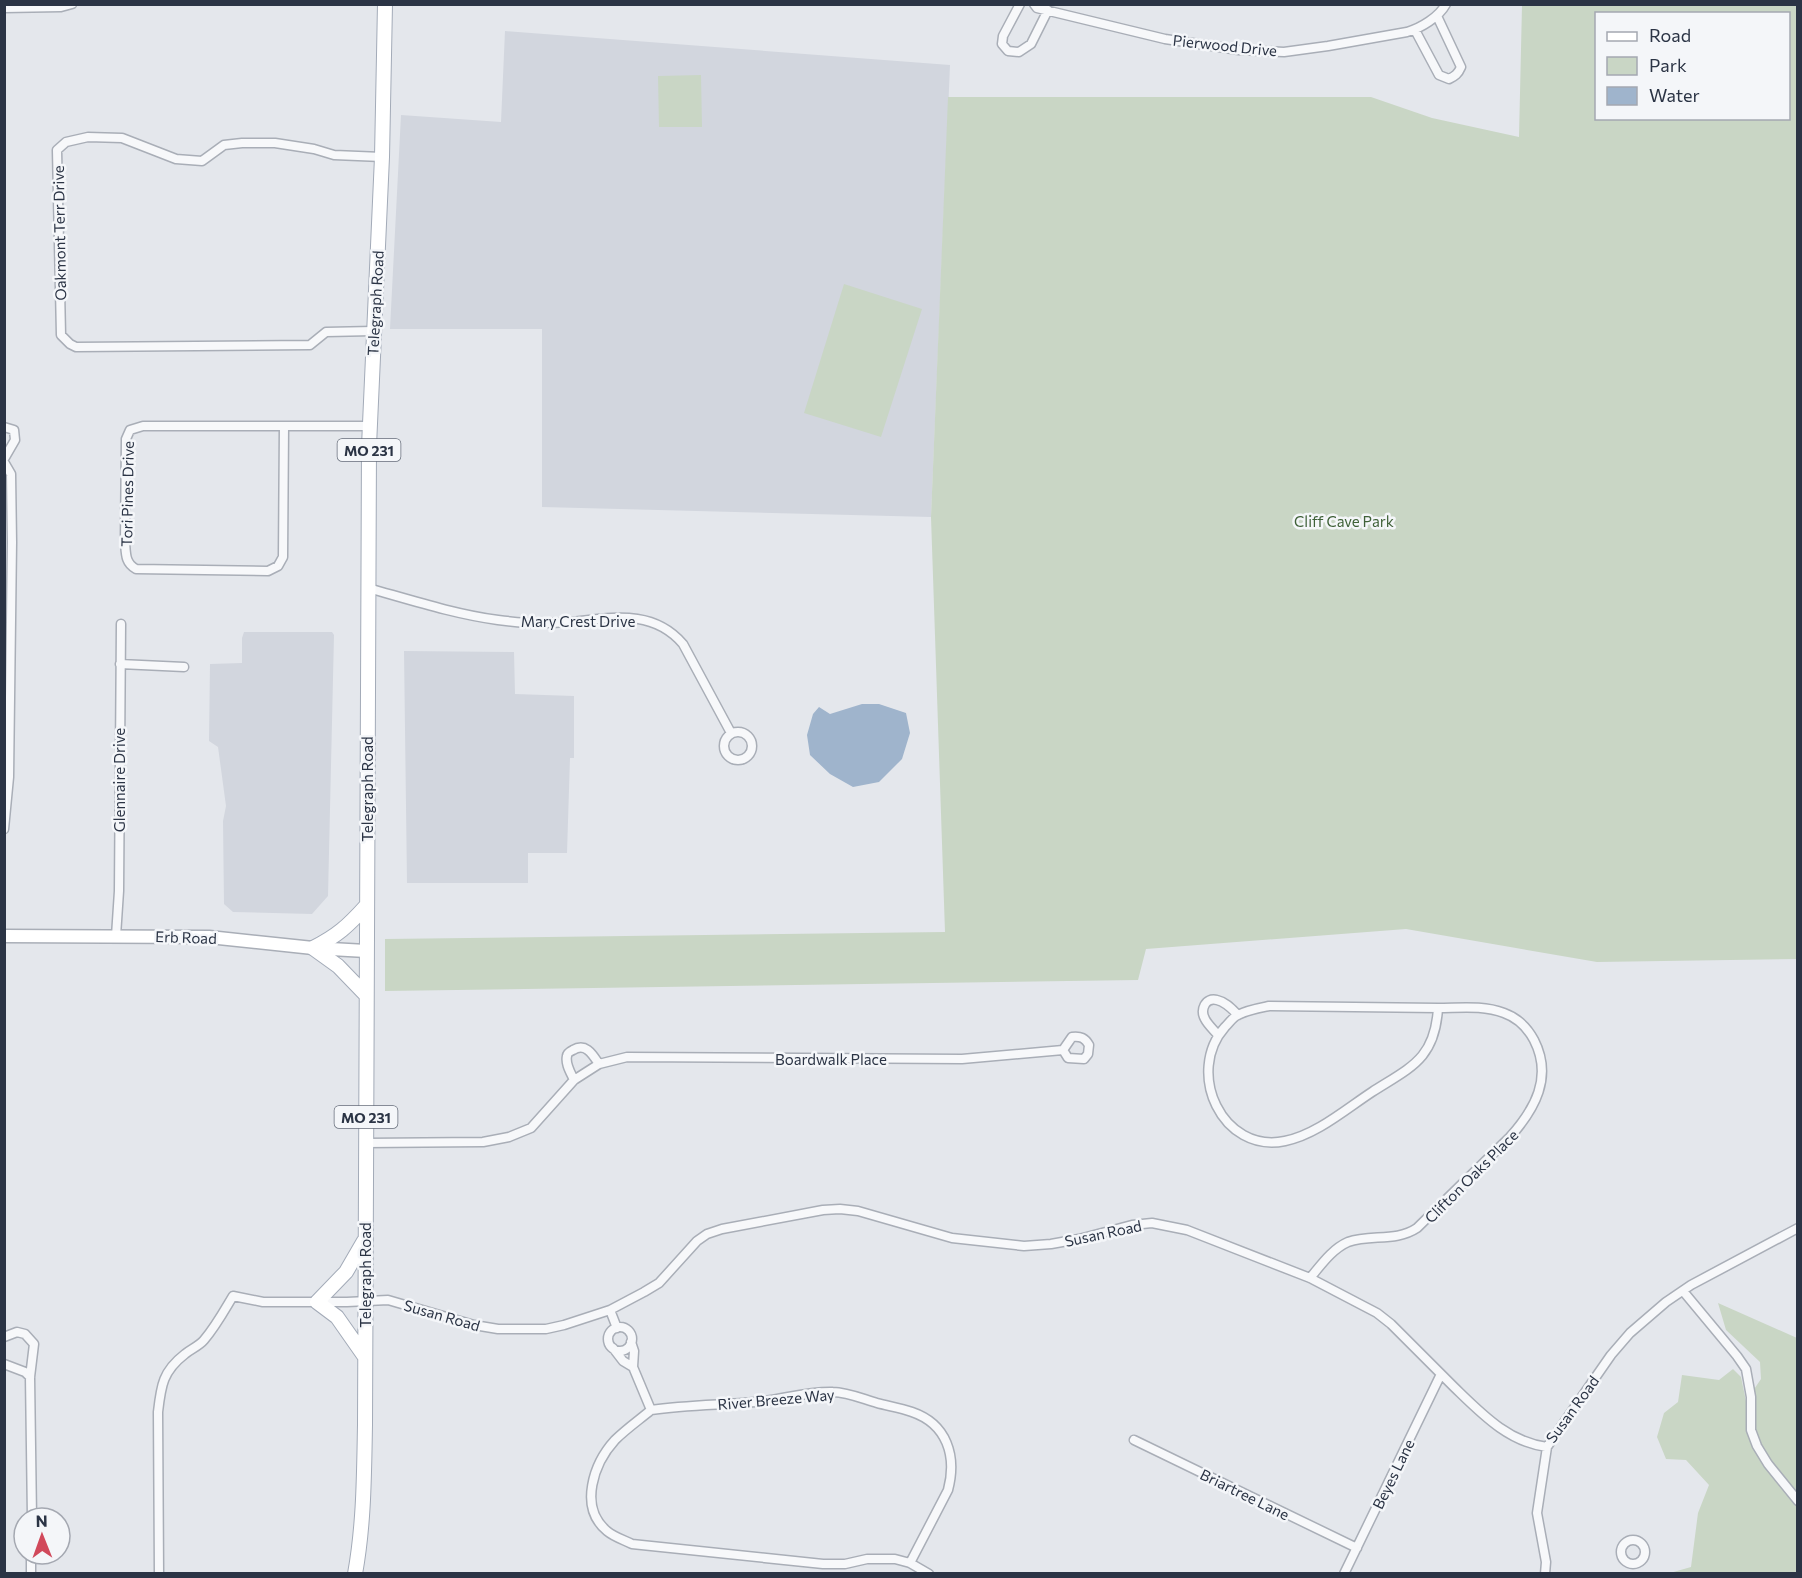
<svg xmlns="http://www.w3.org/2000/svg" width="1802" height="1578" font-family="Commissioner,sans-serif">
  <style>
    .built { fill: #d2d6de }
    .green { fill: #c9d6c5; fill-rule: evenodd }
    .water { fill: #9fb4cc }
    .lines { fill: none; stroke-linecap: round; stroke-linejoin: round }
    .street-casing { stroke: #a9aeb7; stroke-width: 11 }
    .secondary-casing { stroke: #a9aeb7; stroke-width: 15 }
    .primary-casing { stroke: #a3abb8; stroke-width: 16 }
    .street { stroke: #f7f8fa; stroke-width: 8 }
    .secondary { stroke: #fff; stroke-width: 12 }
    .primary { stroke: #fff; stroke-width: 14 }
    .labels { text-anchor: middle; dominant-baseline: central; stroke-width: 5; stroke-linejoin: round; paint-order: stroke }
    .shield { fill: #f4f6f9; stroke: #676e7b; stroke-width: 1.5 }
    .shield-label { font-size: 14px; font-weight: bold; fill: #2b3445 }
    .street-label { font-size: 15px; fill: #2b3445; stroke: #f4f6f9 }
    .park-label { font-size: 15px; fill: #3f6138; stroke: #f4f6f9 }
  </style>
  <rect width="100%" height="100%" fill="#e4e7ec"/>
  <path class="built" d="M505,31L950,65L931,517L542,507V329H390L401,115L501,122Z
    M244,632H332L334,635L328,896L312,914L233,912L224,904L223,821L226,806L218,747L209,741L210,664L242,663V638Z
    M404,651L514,652L515,694L574,696V758H570L567,853H528V883H407Z"/>
  <path class="green" d="M1522,5H1797V959L1597,962L1406,929L1146,949L1138,980L385,991V939L945,932L931,517L948,97H1371L1432,118L1519,137ZM1596,14H1788V118H1596Z
    M701,75L702,127H659L658,76Z
    M844,284L922,309L881,437L804,413Z
    M1718,1303L1797,1338V1573H1670L1691,1567L1698,1513L1709,1485L1686,1460L1666,1459L1657,1437L1664,1413L1678,1402L1682,1375L1719,1380L1733,1369L1741,1377L1746,1401L1761,1379L1760,1362L1726,1330Z"/>
  <path class="water" d="M862,704H879L906,713L910,733L902,759L879,782L853,787L830,774L810,755L807,735L813,714L819,707L830,714Z"/>
  <g class="lines">
    <defs>
      <path id="street" d="M1020,4L1003,36L1002,44L1008,51L1019,52L1031,44L1048,10
        M1034,4L1037,8L1165,39L1239,50L1284,52L1328,46L1407,32C1421,28 1439,17 1446,4
        M4,8L61,7L72,4
        M1415,30L1439,75L1449,79C1455,76 1458,74 1461,67L1437,16
        M373,331L326,332L310,345L76,347L70,344L61,335L57,150L66,142L88,137L122,138L176,159L202,161L224,145L242,143H275L314,149L334,155L382,157
        M284,426L283,557L278,566L268,571L136,569C125,563 126,554 125,542L126,439L130,430L143,426H370
        M4,427L14,430L15,440L4,459
        M4,462L11,474L12,542L9,777L4,829
        M368,588C411,600 454,614 498,620C514,622 532,624 549,623C596,623 647,602 683,644L731,733
        M120,664L184,667
        M724 746a14 14 0 1 1 28 0a14 14 0 1 1-28 0Z
        M116,936L119,891L121,624
        M1269,1006L1438,1008C1435,1059 1411,1067 1372,1092C1346,1109 1316,1135 1285,1141C1222,1154 1185,1072 1225,1027C1229,1023 1233,1017 1238,1015C1247,1010 1259,1008 1269,1006Z
        M1218,1035C1214,1030 1208,1025 1205,1019C1200,1010 1205,997 1217,1000C1226,1002 1232,1009 1238,1015
        M574,1080C571,1073 565,1064 567,1056C567,1053 571,1051 573,1050C586,1042 593,1055 599,1064
        M366,1143L483,1142L509,1137L531,1128L574,1080L599,1064L627,1057L962,1059L1063,1050L1072,1037C1081,1036 1085,1038 1089,1045L1088,1054L1084,1059L1068,1058L1063,1050
        M1310,1278C1321,1265 1332,1249 1348,1242C1371,1234 1396,1242 1417,1228L1510,1137C1535,1109 1553,1077 1534,1040C1527,1027 1518,1018 1504,1013C1483,1005 1460,1008 1438,1008
        M1683,1291L1737,1356L1746,1369L1751,1397V1430L1757,1446L1768,1464L1798,1501
        M610,1310L617,1328
        M608 1339a12 12 0 1 1 24 0a12 12 0 1 1-24 0Z
        M4,1337L17,1332L25,1334L34,1344L30,1377L32,1518
        M631,1342L634,1351L633,1367
        M613,1348L623,1361L633,1367L651,1410C686,1405 721,1405 756,1402C781,1400 807,1391 833,1392C847,1392 863,1399 877,1403C888,1406 901,1408 912,1412C947,1424 957,1456 948,1490L910,1563
        M4,1364L25,1372L30,1377
        M651,1410C639,1420 626,1429 615,1440C594,1463 578,1507 607,1531C614,1537 624,1540 632,1544L823,1564H845L867,1559H895L910,1563L929,1574
        M1134,1440L1357,1548
        M1621 1552a12 12 0 1 1 24 0a12 12 0 1 1-24 0Z
        M31,1574V1554
        M159,1574L158,1412C161,1385 163,1371 185,1354C191,1349 199,1346 204,1340C216,1326 224,1311 233,1296L263,1302H347L388,1300L474,1325L498,1329H546L564,1325L610,1310L644,1292L659,1283L697,1241L707,1234L722,1229L823,1210L840,1209L858,1211L952,1238L1024,1246L1051,1244L1079,1239L1132,1225L1152,1223L1187,1230L1310,1278L1377,1313L1391,1324C1412,1345 1433,1366 1454,1387C1481,1413 1508,1442 1547,1447
        M1344,1574L1441,1374
        M1545,1574L1546,1562L1537,1513L1547,1447L1611,1355L1630,1333L1666,1302L1691,1285L1798,1228"/>
      <path id="secondary" d="M4,936L209,937L313,948L366,951"/>
      <path id="primary" d="M366,995L338,966L313,948C337,936 348,926 366,906
        M364,1241L346,1272L317,1302L337,1317L365,1357
        M355,1574C364,1524 364,1475 365,1425L369,446L382,157L385,4"/>
    </defs>
    <use href="#street" class="street-casing"/>
    <use href="#secondary" class="secondary-casing"/>
    <use href="#primary" class="primary-casing"/>
    <use href="#street" class="street"/>
    <use href="#secondary" class="secondary"/>
    <use href="#primary" class="primary"/>
  </g>
  <g class="labels">
    <g class="shield">
      <rect x="337.5" y="439" width="63" height="22" rx="4.5"/>
      <rect x="334.5" y="1106" width="63" height="22" rx="4.5"/>
    </g>
    <g class="shield-label">
      <text x="369" y="450">MO 231</text>
      <text x="366" y="1117">MO 231</text>
    </g>
    <g class="street-label">
      <text transform="translate(1225 45) rotate(6)">Pierwood Drive</text>
      <text transform="translate(59 233) rotate(-91)">Oakmont Terr Drive</text>
      <text transform="translate(375 303) rotate(-87)">Telegraph Road</text>
      <text transform="translate(127 494) rotate(-89)">Tori Pines Drive</text>
      <text x="578" y="621">Mary Crest Drive</text>
      <text transform="translate(119 780) rotate(-90)">Glennaire Drive</text>
      <text transform="translate(367 789) rotate(-90)">Telegraph Road</text>
      <text transform="translate(186 937) rotate(2)">Erb Road</text>
      <text x="831" y="1059">Boardwalk Place</text>
      <text transform="translate(1471 1176) rotate(-45)">Clifton Oaks Place</text>
      <text transform="translate(1103 1233) rotate(-12)">Susan Road</text>
      <text transform="translate(365 1275) rotate(-90)">Telegraph Road</text>
      <text transform="translate(442 1315) rotate(16)">Susan Road</text>
      <text transform="translate(776 1399) rotate(-5)">River Breeze Way</text>
      <text transform="translate(1572 1409) rotate(-54)">Susan Road</text>
      <text transform="translate(1393 1474) rotate(-64)">Beyes Lane</text>
      <text transform="translate(1245 1494) rotate(26)">Briartree Lane</text>
    </g>
    <g class="park-label">
      <text x="1344" y="521">Cliff Cave Park</text>
    </g>
  </g>
  <rect width="1802" height="1578" fill="none" stroke="#2b3445" stroke-width="12"/>
  <rect x="1595" y="12" width="195" height="108" fill="#f4f6f9" stroke="#a4a8b1" stroke-width="1.5"/>
  <rect x="1607" y="32" width="30" height="9" fill="#ffffff" stroke="#a4a8b1" stroke-width="1.5"/>
  <text x="1649" y="42" font-size="18" fill="#2b3445">Road</text>
  <rect x="1607" y="57" width="30" height="18" fill="#c9d6c5" stroke="#a4a8b1" stroke-width="1.5"/>
  <text x="1649" y="72" font-size="18" fill="#2b3445">Park</text>
  <rect x="1607" y="87" width="30" height="18" fill="#9fb4cc" stroke="#a4a8b1" stroke-width="1.5"/>
  <text x="1649" y="102" font-size="18" fill="#2b3445">Water</text>
  <g transform="translate(42 1536) rotate(359)"><circle r="28" fill="#f4f6f9" stroke="#a4a8b1" stroke-width="1.5"/>
  <path d="M0-4.5L10 22L0 15L-10 22Z" fill="#d1495b"/>
  <text y="-9" font-size="16" font-weight="bold" text-anchor="middle" fill="#2b3445">N</text>
  </g>
</svg>
